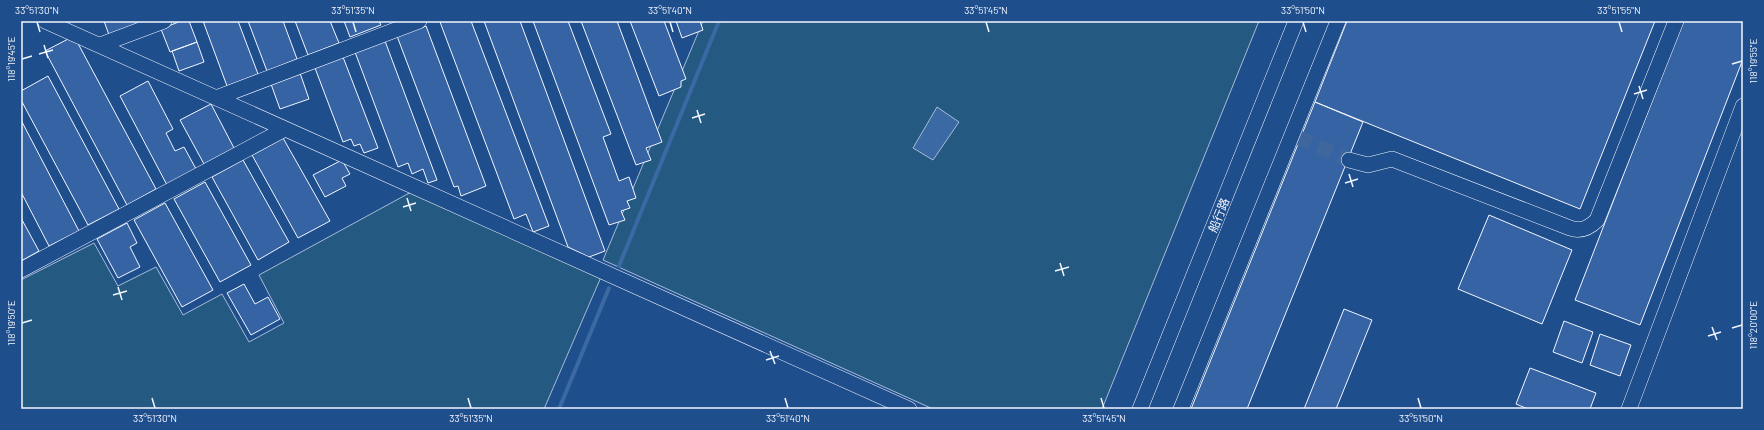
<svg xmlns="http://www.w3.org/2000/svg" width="1764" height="430" font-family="Barlow,'Noto Sans SC',sans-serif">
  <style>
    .green { fill: #245a82; stroke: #a8bbd7 }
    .water { fill: #3b69a3; stroke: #a8bbd7 }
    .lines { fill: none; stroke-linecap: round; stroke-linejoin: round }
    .stream { stroke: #3b69a3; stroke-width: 4 }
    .building { fill: #3563a3; stroke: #f2f6ff }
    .minor-tunnel { stroke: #3f679d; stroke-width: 15; stroke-dasharray: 15 8; stroke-linecap: butt }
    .minor-casing { stroke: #f2f6ff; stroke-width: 16 }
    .minor { stroke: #1f4e8c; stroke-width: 15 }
    .ticks { fill: none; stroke: #f2f6ff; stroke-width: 1.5 }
    .labels { text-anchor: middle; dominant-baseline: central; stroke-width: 3; stroke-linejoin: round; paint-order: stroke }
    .street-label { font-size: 12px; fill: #f2f6ff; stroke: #1f4e8c }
    .neatline { fill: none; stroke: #f2f6ff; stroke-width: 1.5 }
    .ticks-label { font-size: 10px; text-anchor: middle; fill: #f2f6ff }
  </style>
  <rect width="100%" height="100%" fill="#1f4e8c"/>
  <path class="green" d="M703,21H1259L1102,409H933L603,260Z
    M413,191L601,277L544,409H21V280L94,243L118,286L156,267L183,315L222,294L249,342L284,323L259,275Z"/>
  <path class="water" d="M937,107L959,122L933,160L913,148Z"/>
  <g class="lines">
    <path class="stream" d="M619,266L719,21
      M559,409L609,288"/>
  </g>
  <path class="building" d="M104,21H141L142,23L109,35Z
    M181,21H189L197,42L170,52L161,29Z
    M203,21H238L258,74L227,86Z
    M248,21H283L297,59L267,71Z
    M295,21H330L339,43L308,55Z
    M344,21H379L381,25L350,37Z
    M443,21H471L549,226L533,232L526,214L514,219L440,22Z
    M484,21H520L605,251L589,257L568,247Z
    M533,21H568L611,134L603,137L619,181L629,177L636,198L627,201L630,208L621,211L625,220L609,225Z
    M581,21H617L662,142L646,148L651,160L636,165Z
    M630,21H664L686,79L681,81V87L659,96Z
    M676,21H700L703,30L682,38Z
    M1347,21H1655L1580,209L1315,102Z
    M1683,21H1739L1743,23V59L1640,325L1575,300Z
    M426,26L486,186L461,196L458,186L454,187L397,36Z
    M74,36L156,189L127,205L45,51Z
    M385,41L437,180L428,183L423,169L412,174L408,163L398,167L355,52Z
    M197,42L204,62L179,71L172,51Z
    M343,57L378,148L364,153L360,144L354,146L351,139L343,142L315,68Z
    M300,73L309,99L280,109L271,84Z
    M48,76L119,209L88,225L21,100V91Z
    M148,81L173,129L166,133L175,151L184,147L196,169L167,185L120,96Z
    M1315,102L1363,122L1247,409H1191Z
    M211,104L234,148L204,164L180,120Z
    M21,120L79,231L49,246L21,192Z
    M283,138L330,221L298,238L252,155Z
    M243,160L289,242L258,260L212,177Z
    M342,160L350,174L342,178L346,186L325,197L313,175Z
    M205,182L251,265L220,282L174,199Z
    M165,203L213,290L182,307L134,220Z
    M1489,215L1572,250L1542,324L1458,289Z
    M21,218L39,251L21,261Z
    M127,223L137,243L130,247L140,267L118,278L97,239Z
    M244,284L255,304L268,297L280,319L251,335L227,293Z
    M1344,309L1372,320L1336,409H1304Z
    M1564,321L1593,332L1582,363L1553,352Z
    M1600,334L1631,345L1620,376L1590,365Z
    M1530,368L1596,393L1590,409H1528L1516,404Z"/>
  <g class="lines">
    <path class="minor-tunnel" d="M1297,137L1349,160"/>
    <defs>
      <path id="minor" d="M45,21L909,409
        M100,45L164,21
        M216,98L419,21
        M1349,160L1368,165L1392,159L1570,228C1581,232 1589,228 1597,220L1676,21
        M21,270L285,129
        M1140,409L1296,21
        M1181,409L1338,21
        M1629,409L1743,106"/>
    </defs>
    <use href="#minor" class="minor-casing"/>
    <use href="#minor" class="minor"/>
  </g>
  <path class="ticks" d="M37,22L40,32M353,22L356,32M670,22L673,32M986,22L989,32M1303,22L1306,32M1619,22L1622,32M44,45L48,58M39,54L53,50M22,59L32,56M1732,64L1742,61M1639,86L1643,99M1634,94L1647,90M697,110L701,123M692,118L705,114M1349,174L1353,187M1345,183L1358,179M407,198L411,211M403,207L416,203M1060,263L1064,276M1055,271L1069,267M118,287L122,300M113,295L127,291M22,323L32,320M1712,327L1717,340M1732,328L1742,325M1708,336L1721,332M770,351L775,364M766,360L779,356M152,398L155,408M468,398L471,408M785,398L788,408M1101,398L1104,408M1418,398L1421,408"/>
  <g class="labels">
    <g class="street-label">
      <text transform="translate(1218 215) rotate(-68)">船行路</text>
    </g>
  </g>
  <rect width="1764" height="430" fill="none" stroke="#1f4e8c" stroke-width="44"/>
  <rect x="22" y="22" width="1720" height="386" class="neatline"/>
  <g class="ticks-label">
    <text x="37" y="14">33°51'30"N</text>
    <text x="353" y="14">33°51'35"N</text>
    <text x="670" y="14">33°51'40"N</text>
    <text x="986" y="14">33°51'45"N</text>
    <text x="1303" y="14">33°51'50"N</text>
    <text x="1619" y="14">33°51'55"N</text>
    <text transform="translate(11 59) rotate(-90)" y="4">118°19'45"E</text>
    <text transform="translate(1753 61) rotate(-90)" y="4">118°19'55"E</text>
    <text transform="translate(11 323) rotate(-90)" y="4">118°19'50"E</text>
    <text transform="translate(1753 325) rotate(-90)" y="4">118°20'00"E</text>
    <text x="155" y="422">33°51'30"N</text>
    <text x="471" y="422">33°51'35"N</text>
    <text x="788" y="422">33°51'40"N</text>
    <text x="1104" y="422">33°51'45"N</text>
    <text x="1421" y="422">33°51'50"N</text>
  </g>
</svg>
